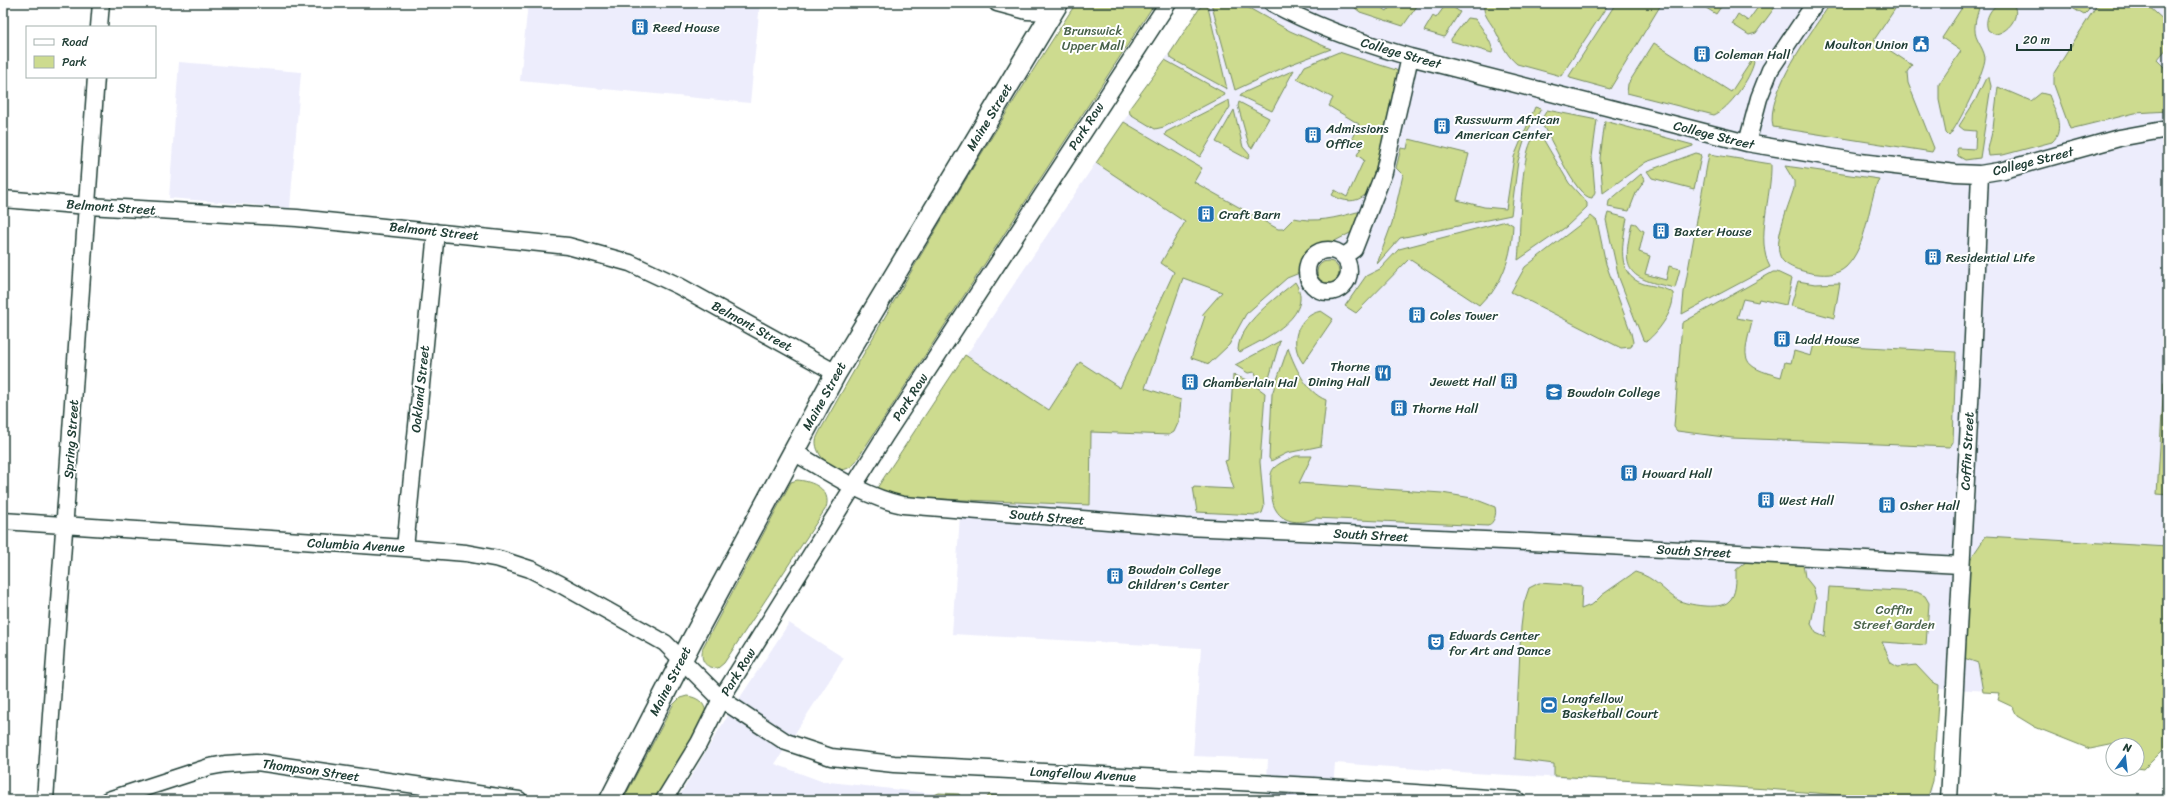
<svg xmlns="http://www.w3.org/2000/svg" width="2171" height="803" font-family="Sriracha,sans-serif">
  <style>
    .built { fill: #ededfc }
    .green { fill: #cddb8f; stroke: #768c62 }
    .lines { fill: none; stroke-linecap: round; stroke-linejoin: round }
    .minor-casing { stroke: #1f3d34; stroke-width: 19 }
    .tertiary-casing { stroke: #1f3d34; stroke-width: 23 }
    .minor { stroke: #fff; stroke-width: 16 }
    .tertiary { stroke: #fff; stroke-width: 20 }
    .labels { text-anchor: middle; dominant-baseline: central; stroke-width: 4; stroke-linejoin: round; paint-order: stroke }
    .poi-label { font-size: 13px; fill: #1f3d34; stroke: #fff; text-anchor: start }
    .park-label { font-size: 13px; fill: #4a644b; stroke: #fff }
    .street-label { font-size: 13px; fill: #1f3d34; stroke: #fff }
  </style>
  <rect width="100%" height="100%" fill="#fff"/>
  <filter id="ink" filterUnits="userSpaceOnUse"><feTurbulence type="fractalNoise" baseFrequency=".025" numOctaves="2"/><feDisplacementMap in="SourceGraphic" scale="8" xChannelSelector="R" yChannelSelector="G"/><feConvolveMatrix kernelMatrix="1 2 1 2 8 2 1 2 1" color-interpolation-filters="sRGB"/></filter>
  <g filter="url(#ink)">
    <path class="built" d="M528,3H760L750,103L520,81Z
      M1203,3H2168V702L1939,688L1931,800H1838V795L1767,789L1473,773L1335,763L1332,800H1266L1268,759L1193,756L1201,648L952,634L961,500L916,498L882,492L877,488Z
      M179,62L301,72L290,208L169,198Z
      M789,623L844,658L775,764L821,781L936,794L935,800H677L720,728Z"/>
    <path class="green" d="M1076,3H1155L854,464C852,466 849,468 846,469C833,473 815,455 816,441C816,438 819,433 821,429C902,285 986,142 1076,3Z
      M1203,3H1207L1227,89L1172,59L1169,55Z
      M1211,3H1240L1290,31L1331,49L1289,65L1235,90Z
      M1349,3H1375L1387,11L1393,3H1412L1417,6L1403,26L1360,12Z
      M1447,3L1460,12L1444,37L1424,31L1433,16L1436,18Z
      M1484,3H1609L1561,76L1517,64C1506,55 1502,44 1496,32C1491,22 1482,15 1484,3Z
      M1616,3H1662L1610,89L1570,78L1569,76Z
      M1698,3H1721L1723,4L1716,14Z
      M1761,3H1778L1756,33L1749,35L1732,24L1738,14L1748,21Z
      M1831,3H1885L1895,9L1874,40L1912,65L1907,72L1908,83L1934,148L1932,152L1773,127C1765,93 1812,31 1831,3Z
      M1965,3H1971L1979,8C1976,19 1972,30 1978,41C1981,47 1984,51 1985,58C1985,71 1958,126 1949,136L1946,133L1939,100V84L1961,51L1942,38Z
      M2000,3H2012C2023,15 2007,34 1994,34L1988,30C1984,20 1990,8 2000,3Z
      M2064,3H2091L2088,11L2084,15Z
      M2101,3H2145L2168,24V47L2157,60L2168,71V111L2135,113L2070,129L2054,85V73L2095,8Z
      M1467,18L1475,19C1480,25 1495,46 1492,53L1451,41V39Z
      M1654,43L1731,92L1752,60L1754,62C1751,78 1729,109 1714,115L1627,93L1628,84Z
      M1339,52L1396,70L1399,74L1371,188C1361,203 1347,204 1332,195L1335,190L1347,197L1364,160L1357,155L1363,144L1352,138L1359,124L1329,106L1333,98L1297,79L1305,66Z
      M1165,60L1224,93L1225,95L1164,127L1155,129L1130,114L1129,109Z
      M1294,70L1272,111L1240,96L1241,94Z
      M1986,78H1989L1991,86L1980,158L1965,160L1958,156L1957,150L1958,148L1975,149L1976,131L1964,130L1959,126L1975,101Z
      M1998,87L2031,101L2041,93L2049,95C2054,109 2066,130 2052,142L2003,155L1989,156L1988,149L1993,128Z
      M1229,100L1230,107L1200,157L1165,135L1166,132Z
      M1239,102L1269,118L1252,148L1250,147L1248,142L1238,106Z
      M1535,107L1541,109L1527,132L1518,161L1511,215L1400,238L1377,264L1392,223L1403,175L1396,168L1401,148L1407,149L1409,139L1469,154L1457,200L1484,207L1506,209L1514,157Z
      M1234,110L1243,147L1250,155L1248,159L1216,142Z
      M1547,110L1597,120L1592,157L1595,192L1592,198C1575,198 1551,135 1540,122Z
      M1605,121L1693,145V146L1646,162L1603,193L1600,158Z
      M1124,122L1202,168L1194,182L1278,229H1283L1294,218C1316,223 1335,218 1357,212L1361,213L1358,227L1352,232L1308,255L1305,260L1302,272L1287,278L1246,314L1229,345L1209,364L1191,358L1205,316L1202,315L1222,292L1183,278L1145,388L1181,400L1179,421L1174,432L1169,435L1091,432L1090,505L916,498L891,494L877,488L965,355L1049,410L1080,362L1120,388L1174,272L1161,263L1185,222L1096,163Z
      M1539,132L1569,183L1587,203V207L1566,227L1518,260C1521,237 1518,142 1539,132Z
      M1696,153L1700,154L1701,157L1694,189L1652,178L1647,171Z
      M1709,154L1771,164C1772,196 1755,240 1770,267L1682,314L1684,292Z
      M1785,166L1879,179C1867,206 1868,245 1846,267C1836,276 1823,275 1811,273C1802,271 1793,269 1785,263C1768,250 1789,206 1794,188V181Z
      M1641,174L1645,180L1636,193L1629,211L1608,207L1609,201Z
      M1608,213L1627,218C1623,241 1614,275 1644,284C1653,286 1666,288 1673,293C1675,310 1659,331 1647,341L1643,340L1619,278L1606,220Z
      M1591,216L1597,221L1606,264L1631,333L1633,342L1631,347L1621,348L1511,292L1525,267Z
      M1506,221L1513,225C1512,251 1506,273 1491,294H1489L1479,305L1409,259L1356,313L1345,306L1366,276L1380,269L1399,249Z
      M1632,223L1636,224L1640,229L1644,231L1639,252L1650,256L1645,274L1666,280L1669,266L1680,269L1675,288C1627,278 1621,272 1632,223Z
      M1317 272a11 11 0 1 1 22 0a11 11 0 1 1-22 0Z
      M1773,272H1777L1792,279L1786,305L1759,299L1758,302L1743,299L1737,318L1752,321C1742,361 1740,366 1781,377L1785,362L1791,363L1794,351L1811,356L1814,344L1956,352L1953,442L1950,447L1732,438L1677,431L1674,427L1682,323Z
      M1798,281L1815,284L1840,283L1834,318L1791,306Z
      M1295,282C1317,316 1262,340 1240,352L1238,350C1239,323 1276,298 1295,282Z
      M1321,311L1333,319L1303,363C1288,343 1297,316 1321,311Z
      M1280,341L1267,385L1257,378L1255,372L1248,373L1235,365Z
      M1288,348C1295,367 1306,392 1326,400L1321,446L1287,453L1271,461L1269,458L1272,394Z
      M1233,375L1247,380L1265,393L1260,462L1264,507L1262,513L1257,515L1197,512L1193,487L1234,489L1225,461L1228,460Z
      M2168,377V495L2157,494L2164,382Z
      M1296,456H1312L1299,483L1442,493L1472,498L1495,507C1497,515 1494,522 1488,526L1315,518C1303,524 1284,524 1276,510C1272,504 1272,496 1271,489C1271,481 1269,474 1274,468C1280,462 1289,459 1296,456Z
      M797,480C812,481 832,489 826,508L724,663L718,668C704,668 700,660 703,647L791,482Z
      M1986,536L2168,547V745L2144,769L2137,768V745L2115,744L2090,749L2035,727L2017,716L2013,707L1998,700L2000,693L1983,692L1978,663L1964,658L1969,561Z
      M1747,561L1803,564L1805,577L1813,587L1816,598L1811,624L1816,633L1825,637L1829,587L1917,592L1925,596L1929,603L1926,645L1882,642L1891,663L1898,667L1916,665L1932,682L1939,685L1933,781L1927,800H1899L1767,789L1554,776V764L1515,759L1521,627L1524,603L1529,588L1539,583L1582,586L1581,609L1593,604L1602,595L1635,572C1657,578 1661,590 1678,600C1687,605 1719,610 1728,602C1737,595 1736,580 1736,570Z
      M687,696C701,698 708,706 705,720L654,800H623L673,705L680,698Z
      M939,793L959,794L963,800H929L930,797Z
      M989,795L1077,800H985Z"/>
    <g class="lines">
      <defs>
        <path id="minor" d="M997,3L1027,11L1051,12
          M1272,3C1315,27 1362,43 1410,57L1747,143L1860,162L1956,173L1980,174L2004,170L2119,138L2168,129
          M99,27L101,3
          M1747,143L1759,98L1770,70L1815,3
          M3,199L88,206L297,218L568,246L630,263L679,286L836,373
          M1307 271a21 21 0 1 1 42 0a21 21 0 1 1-42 0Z
          M1343,257L1354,249L1384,172L1410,57
          M794,452C828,472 864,497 903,505L1185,527L1551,543L1960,565
          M3,521L405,548L466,553L499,559L530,569L560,584L665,643L721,699L786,742L831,757L894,764L1313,786L1517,800
          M405,548L436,232
          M45,800L96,77
          M108,800L209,767L225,764L257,762L519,800
          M664,800L699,743L721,699L886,434L1168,3
          M1949,800L1971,384L1980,174"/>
        <path id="tertiary" d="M610,800L691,642L836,373L1058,3"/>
      </defs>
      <use href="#minor" class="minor-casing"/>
      <use href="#tertiary" class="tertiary-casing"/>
      <use href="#minor" class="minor"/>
      <use href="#tertiary" class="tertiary"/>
    </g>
  </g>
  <defs>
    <symbol id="building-square" viewBox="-11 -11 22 22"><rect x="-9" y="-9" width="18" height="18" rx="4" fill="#1f6fb2" stroke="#fff"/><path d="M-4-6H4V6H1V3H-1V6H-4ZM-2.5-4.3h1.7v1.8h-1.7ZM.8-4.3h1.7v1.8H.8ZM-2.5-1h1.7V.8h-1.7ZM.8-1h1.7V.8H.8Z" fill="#fff"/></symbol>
    <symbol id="civic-square" viewBox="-11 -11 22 22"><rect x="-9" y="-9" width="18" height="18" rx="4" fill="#1f6fb2" stroke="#fff"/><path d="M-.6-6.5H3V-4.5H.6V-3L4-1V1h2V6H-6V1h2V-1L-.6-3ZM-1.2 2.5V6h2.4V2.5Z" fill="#fff"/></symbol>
    <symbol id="restaurant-square" viewBox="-11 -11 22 22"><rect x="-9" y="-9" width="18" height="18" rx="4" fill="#1f6fb2" stroke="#fff"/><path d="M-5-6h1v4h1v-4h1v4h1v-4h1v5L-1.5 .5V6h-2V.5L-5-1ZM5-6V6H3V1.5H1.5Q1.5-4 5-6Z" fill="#fff"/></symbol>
    <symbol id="university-square" viewBox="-11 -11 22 22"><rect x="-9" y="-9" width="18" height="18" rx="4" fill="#1f6fb2" stroke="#fff"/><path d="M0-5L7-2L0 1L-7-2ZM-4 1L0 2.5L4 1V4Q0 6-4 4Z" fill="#fff"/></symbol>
    <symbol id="theatre-square" viewBox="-11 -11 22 22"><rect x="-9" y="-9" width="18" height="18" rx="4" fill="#1f6fb2" stroke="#fff"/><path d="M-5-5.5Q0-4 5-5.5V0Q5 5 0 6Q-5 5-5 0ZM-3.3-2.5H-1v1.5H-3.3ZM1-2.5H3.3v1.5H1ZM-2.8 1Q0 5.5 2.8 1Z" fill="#fff"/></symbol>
    <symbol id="stadium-square" viewBox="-11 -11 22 22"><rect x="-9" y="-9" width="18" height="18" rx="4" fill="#1f6fb2" stroke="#fff"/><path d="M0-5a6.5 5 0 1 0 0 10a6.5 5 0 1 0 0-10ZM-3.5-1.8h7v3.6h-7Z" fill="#fff"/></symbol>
  </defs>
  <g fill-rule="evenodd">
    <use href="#building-square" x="630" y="17" width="20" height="20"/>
    <use href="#civic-square" x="1911" y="34" width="20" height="20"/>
    <use href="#building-square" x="1692" y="44" width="20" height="20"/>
    <use href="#building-square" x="1432" y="116" width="20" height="20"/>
    <use href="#building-square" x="1303" y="125" width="20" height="20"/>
    <use href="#building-square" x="1196" y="204" width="20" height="20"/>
    <use href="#building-square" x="1651" y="221" width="20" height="20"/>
    <use href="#building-square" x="1923" y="247" width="20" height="20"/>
    <use href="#building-square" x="1407" y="305" width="20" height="20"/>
    <use href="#building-square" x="1772" y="329" width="20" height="20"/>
    <use href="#restaurant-square" x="1373" y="363" width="20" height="20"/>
    <use href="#building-square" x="1499" y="371" width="20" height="20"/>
    <use href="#building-square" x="1180" y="372" width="20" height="20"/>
    <use href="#university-square" x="1544" y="382" width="20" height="20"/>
    <use href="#building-square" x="1389" y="398" width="20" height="20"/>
    <use href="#building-square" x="1619" y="463" width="20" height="20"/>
    <use href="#building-square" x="1756" y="490" width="20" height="20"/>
    <use href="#building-square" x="1877" y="495" width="20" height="20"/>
    <use href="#building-square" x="1105" y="566" width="20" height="20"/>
    <use href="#theatre-square" x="1426" y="632" width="20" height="20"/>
    <use href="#stadium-square" x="1539" y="695" width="20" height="20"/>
  </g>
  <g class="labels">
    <g class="poi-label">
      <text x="653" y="27">Reed House</text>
      <text x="1908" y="44" text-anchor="end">Moulton Union</text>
      <text x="1715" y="54">Coleman Hall</text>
      <text x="1455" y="119">Russwurm African<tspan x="1455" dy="15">American Center</tspan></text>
      <text x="1326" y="128">Admissions<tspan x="1326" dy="15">Office</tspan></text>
      <text x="1219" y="214">Craft Barn</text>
      <text x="1674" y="231">Baxter House</text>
      <text x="1946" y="257">Residential Life</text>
      <text x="1430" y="315">Coles Tower</text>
      <text x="1795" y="339">Ladd House</text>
      <text x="1370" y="366" text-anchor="end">Thorne<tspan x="1370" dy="15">Dining Hall</tspan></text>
      <text x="1496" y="381" text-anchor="end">Jewett Hall</text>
      <text x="1203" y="382">Chamberlain Hal</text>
      <text x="1567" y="392">Bowdoin College</text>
      <text x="1412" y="408">Thorne Hall</text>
      <text x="1642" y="473">Howard Hall</text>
      <text x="1779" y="500">West Hall</text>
      <text x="1900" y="505">Osher Hall</text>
      <text x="1128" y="569">Bowdoin College<tspan x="1128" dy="15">Children's Center</tspan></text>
      <text x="1449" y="635">Edwards Center<tspan x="1449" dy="15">for Art and Dance</tspan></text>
      <text x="1562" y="698">Longfellow<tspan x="1562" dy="15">Basketball Court</tspan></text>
    </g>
    <g class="park-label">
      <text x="1093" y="30">Brunswick<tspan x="1093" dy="15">Upper Mall</tspan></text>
      <text x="1894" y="609">Coffin<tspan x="1894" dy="15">Street Garden</tspan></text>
    </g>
    <g class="street-label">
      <text transform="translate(1401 53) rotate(16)">College Street</text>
      <text transform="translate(989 117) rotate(-59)">Maine Street</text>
      <text transform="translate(1086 126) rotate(-57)">Park Row</text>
      <text transform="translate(1714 135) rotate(14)">College Street</text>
      <text transform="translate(2033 161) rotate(-14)">College Street</text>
      <text transform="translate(111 207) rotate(4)">Belmont Street</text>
      <text transform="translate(434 231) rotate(6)">Belmont Street</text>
      <text transform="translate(752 326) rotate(29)">Belmont Street</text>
      <text transform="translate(420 389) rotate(-84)">Oakland Street</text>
      <text transform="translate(824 396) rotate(-61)">Maine Street</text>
      <text transform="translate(910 397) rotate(-57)">Park Row</text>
      <text transform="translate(71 439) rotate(-86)">Spring Street</text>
      <text transform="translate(1967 451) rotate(-87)">Coffin Street</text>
      <text transform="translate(1047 517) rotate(5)">South Street</text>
      <text transform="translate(1371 535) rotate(3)">South Street</text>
      <text transform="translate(356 545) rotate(3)">Columbia Avenue</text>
      <text transform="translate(1694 551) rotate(3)">South Street</text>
      <text transform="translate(738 672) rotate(-58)">Park Row</text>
      <text transform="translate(670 681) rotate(-63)">Maine Street</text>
      <text transform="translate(311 770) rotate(8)">Thompson Street</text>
      <text transform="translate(1083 774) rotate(3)">Longfellow Avenue</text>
    </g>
  </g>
  <rect width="2171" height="803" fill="none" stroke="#fff" stroke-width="16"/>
  <rect x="8" y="8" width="2155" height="787" fill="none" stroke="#1f3d34" stroke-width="1.5" filter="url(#ink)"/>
  <rect x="26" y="26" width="130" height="52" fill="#ffffff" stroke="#a5b1ae"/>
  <rect x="34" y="39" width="20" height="6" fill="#ffffff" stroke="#a5b1ae"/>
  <text x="62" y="46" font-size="12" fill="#1f3d34">Road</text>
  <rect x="34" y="56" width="20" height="12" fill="#cddb8f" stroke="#a5b1ae"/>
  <text x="62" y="66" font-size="12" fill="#1f3d34">Park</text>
  <g transform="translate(2125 757) rotate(15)"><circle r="19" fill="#ffffff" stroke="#a5b1ae"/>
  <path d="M0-3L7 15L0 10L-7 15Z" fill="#1f6fb2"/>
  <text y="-6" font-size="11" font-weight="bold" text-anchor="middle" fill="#1f3d34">N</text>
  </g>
  <path d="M2017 44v6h54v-6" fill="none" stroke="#1f3d34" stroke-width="2"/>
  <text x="2023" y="44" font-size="12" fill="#1f3d34" stroke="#ffffff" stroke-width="3" paint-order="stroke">20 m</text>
</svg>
